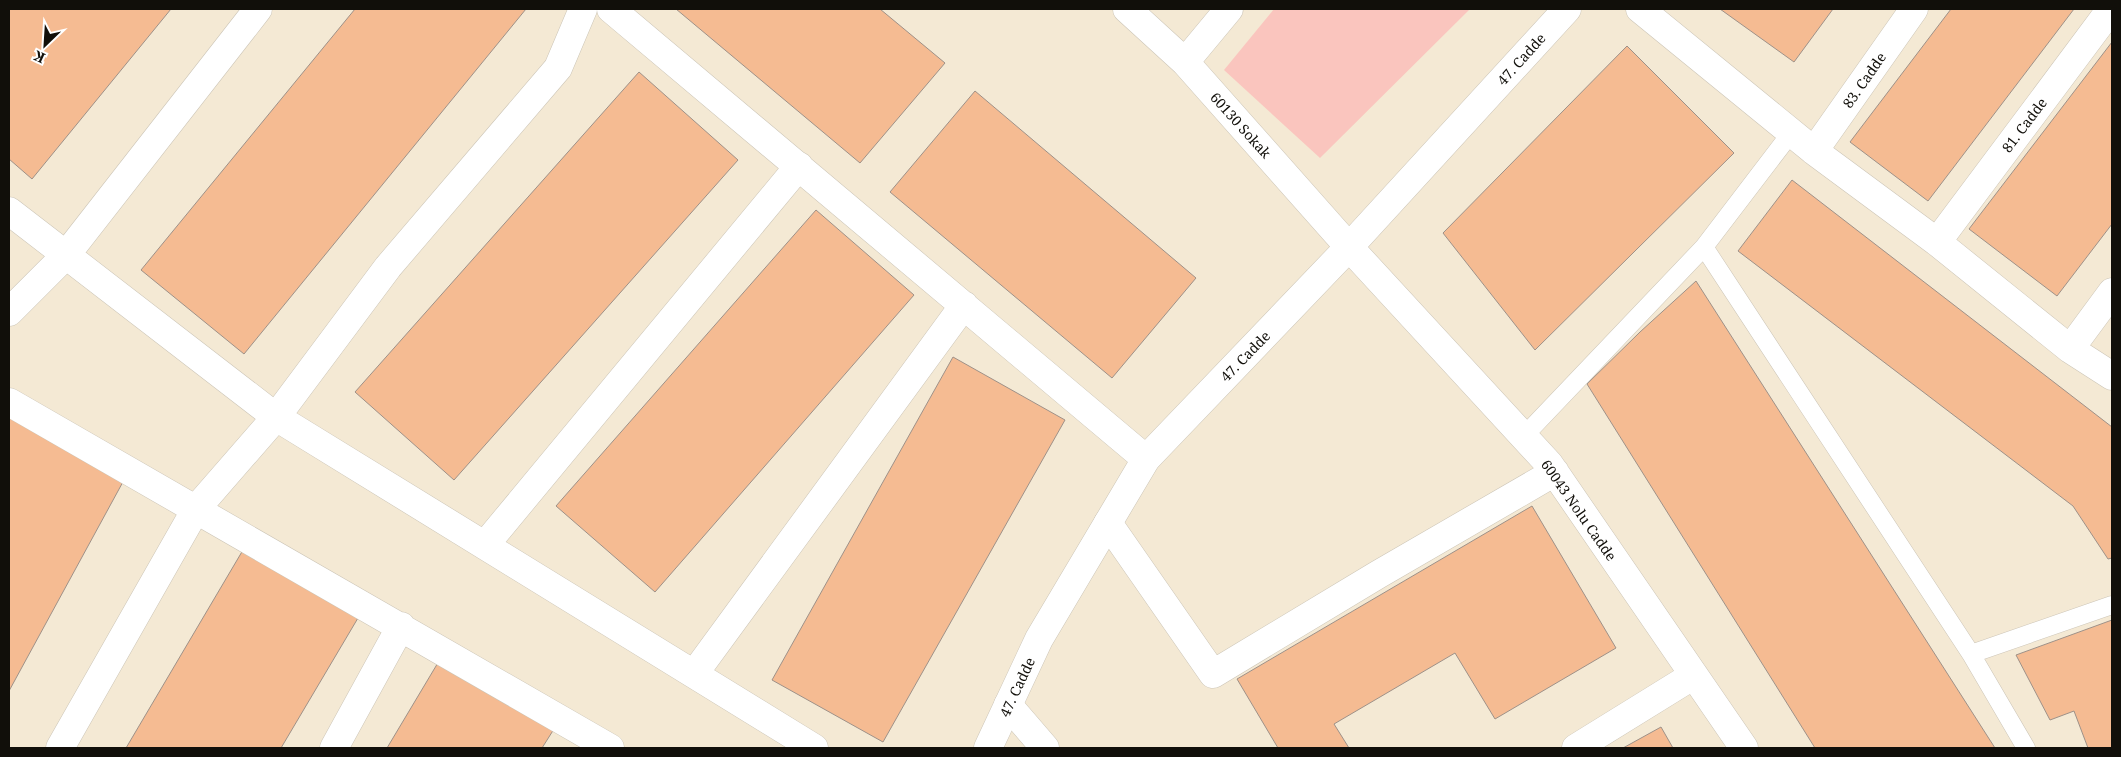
<svg xmlns="http://www.w3.org/2000/svg" width="2121" height="757" font-family="'Noto Serif',serif">
  <style>
    .built { fill: #f4e9d4 }
    .green { fill: #fac5be }
    .building { fill: #f5bb92; stroke: #9e9188 }
    .lines { fill: none; stroke-linecap: round; stroke-linejoin: round }
    .lane-casing { stroke: #ccc5b7; stroke-width: 19 }
    .street-casing { stroke: #ccc5b7; stroke-width: 29 }
    .secondary-casing { stroke: #ccc5b7; stroke-width: 29 }
    .lane { stroke: #fff; stroke-width: 18 }
    .street { stroke: #fff; stroke-width: 28 }
    .secondary { stroke: #fff; stroke-width: 28 }
    .labels { text-anchor: middle; dominant-baseline: central; stroke-width: 4; stroke-linejoin: round; paint-order: stroke }
    .street-label { font-size: 14px; fill: #110f0a; stroke: #fff }
  </style>
  <rect width="100%" height="100%" fill="#fcf5e7"/>
  <path class="built" d="M9,9H2112V748H9Z"/>
  <path class="green" d="M1274,9H1470L1320,158L1224,70Z"/>
  <path class="building" d="M9,9H171L32,179L9,159Z
    M355,9H526L244,354L141,270Z
    M676,9H880L945,63L860,163Z
    M1720,9H1833L1794,62Z
    M1951,9H2074L1928,201L1850,142Z
    M2112,42V224L2057,296L1969,229Z
    M1627,46L1734,153L1535,350L1443,233Z
    M639,72L738,160L454,480L355,392Z
    M975,91L1196,278L1112,378L890,192Z
    M1792,180L2112,427V558L2108,559L2073,506L1738,251Z
    M816,210L914,295L655,592L556,506Z
    M1696,281L1995,748H1815L1587,384L1640,332Z
    M953,357L1065,420L883,742L772,680Z
    M9,416L124,480L9,691Z
    M1532,506L1616,648L1495,719L1455,653L1334,724L1349,748H1278L1237,679Z
    M243,550L358,618L281,748H126Z
    M2112,620V748H2088L2074,711L2050,720L2016,655Z
    M439,661L554,729L542,748H387Z
    M1661,727L1673,748H1623Z"/>
  <g class="lines">
    <defs>
      <path id="lane" d="M1791,133L1704,247L1971,654
        M1523,437L1704,247
        M2026,748L1971,654L2112,605"/>
      <path id="street" d="M611,9L1146,459
        M1127,9L1185,62L1349,247L1549,464L1744,748
        M1640,9L1814,151L1937,242L2070,349L2112,376
        M1185,62L1229,9
        M1814,151L1914,9
        M9,211L276,417L814,748
        M1937,242L2111,9
        M9,312L66,255L258,9
        M2070,349L2112,292
        M9,402L610,748
        M1108,523L1213,674L1379,574L1555,472
        M485,545L799,166
        M694,674L964,305
        M1008,705L1045,748
        M60,748L196,509L276,417L388,267L558,68L583,9
        M334,748L401,626
        M1576,748L1694,675"/>
      <path id="secondary" d="M988,748L1039,639L1146,459L1349,247L1567,9"/>
    </defs>
    <use href="#lane" class="lane-casing"/>
    <use href="#street" class="street-casing"/>
    <use href="#secondary" class="secondary-casing"/>
    <use href="#lane" class="lane"/>
    <use href="#street" class="street"/>
    <use href="#secondary" class="secondary"/>
  </g>
  <g class="labels">
    <g class="street-label">
      <text transform="translate(1521 59) rotate(-48)">47. Cadde</text>
      <text transform="translate(1864 80) rotate(-55)">83. Cadde</text>
      <text transform="translate(1241 125) rotate(48)">60130 Sokak</text>
      <text transform="translate(2024 125) rotate(-53)">81. Cadde</text>
      <text transform="translate(1245 356) rotate(-46)">47. Cadde</text>
      <text transform="translate(1579 510) rotate(55)">60043 Nolu Cadde</text>
      <text transform="translate(1017 687) rotate(-65)">47. Cadde</text>
    </g>
  </g>
  <rect width="2121" height="757" fill="none" stroke="#110f0a" stroke-width="20"/>
  <g transform="translate(45 45) rotate(205)" stroke="#ffffff" stroke-width="4" paint-order="stroke">
  <path d="M0-4L9 19L0 12L-9 19Z" fill="#110f0a"/>
  <text y="-8" font-size="14" font-weight="bold" text-anchor="middle" fill="#110f0a">K</text>
  </g>
</svg>
